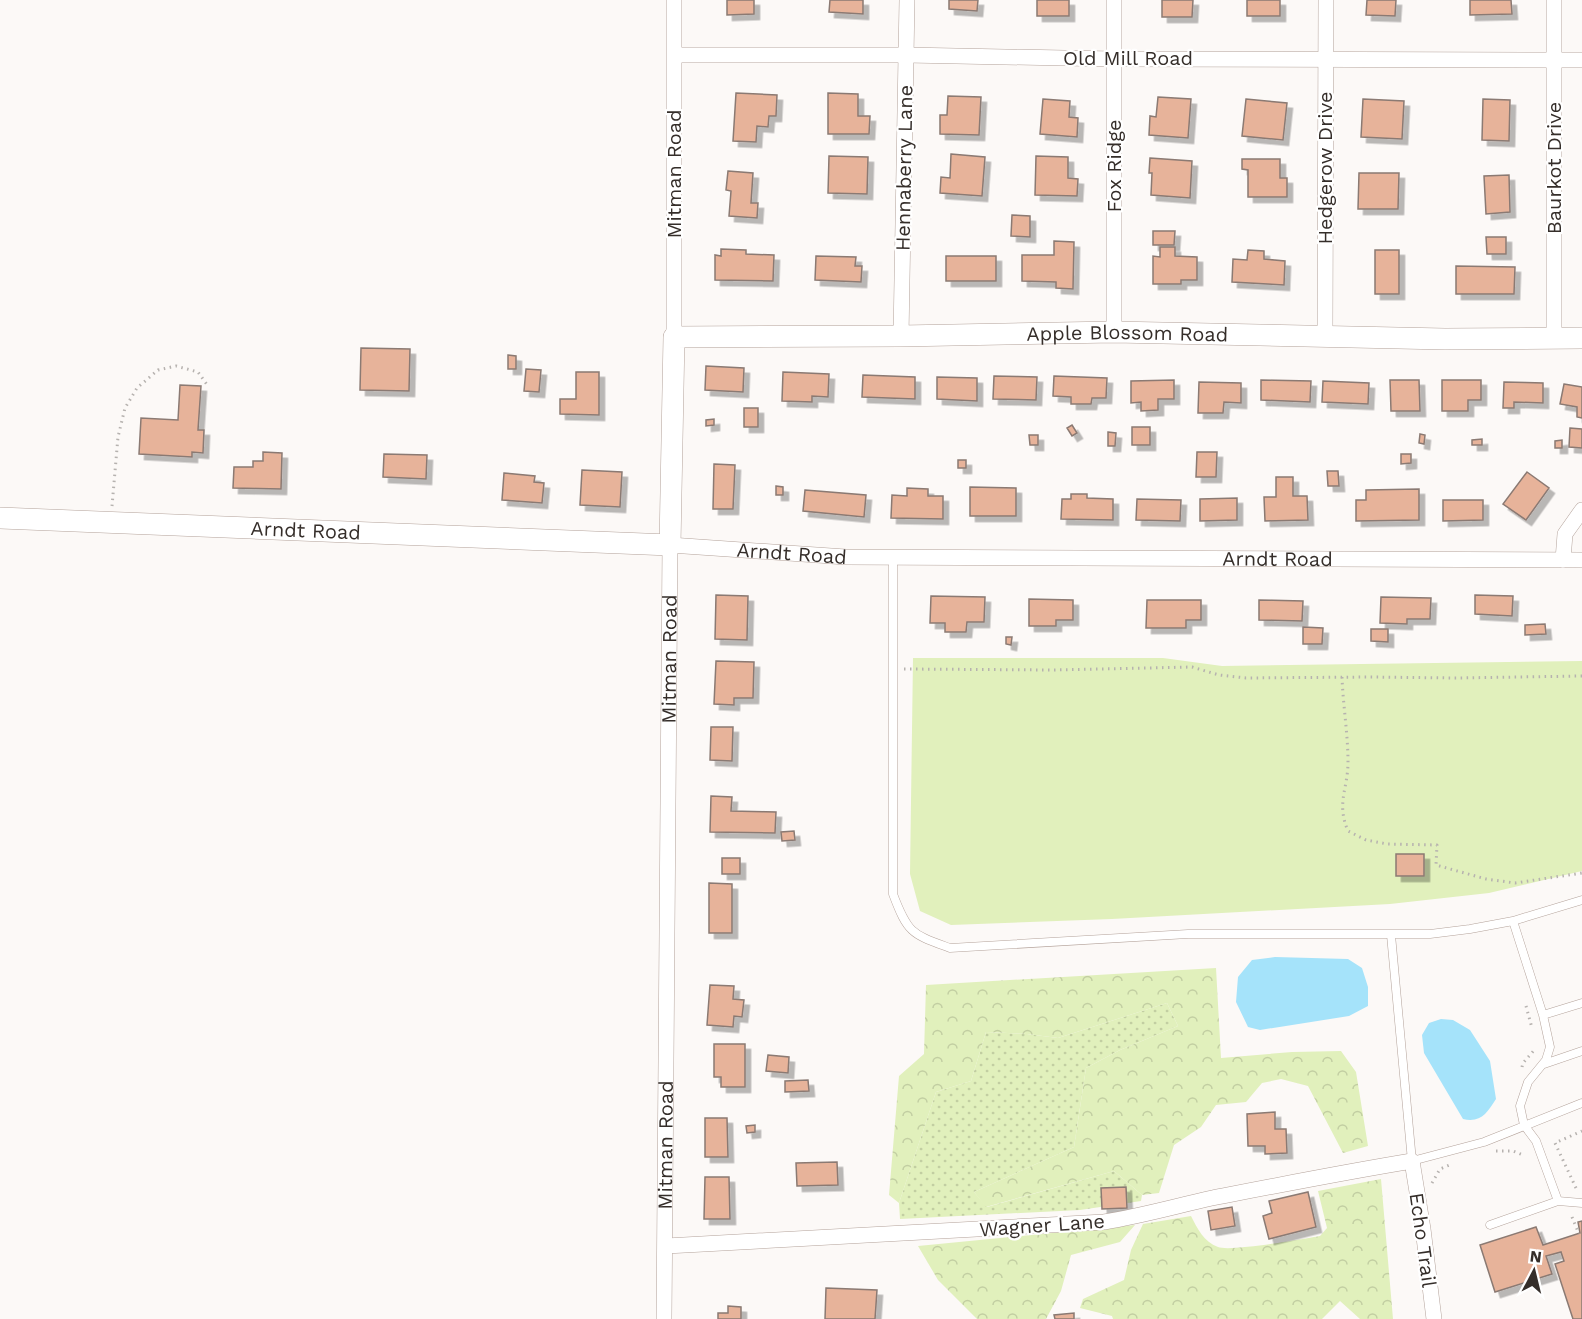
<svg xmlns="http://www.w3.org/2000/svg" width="1582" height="1319" font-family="'Work Sans',sans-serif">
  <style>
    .grass { fill: url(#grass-dots) }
    .forest { fill: url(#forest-crowns) }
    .park { fill: #e1f0bc }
    .water { fill: #a5e3fa }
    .building { fill: #e7b39a; stroke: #8b7a73; stroke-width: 1.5; filter: url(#shadow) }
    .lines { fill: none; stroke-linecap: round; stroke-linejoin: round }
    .lane-casing { stroke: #b4a39b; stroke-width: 9 }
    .street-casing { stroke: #b4a39b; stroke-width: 16 }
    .secondary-casing { stroke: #b4a39b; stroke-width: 22 }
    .path { stroke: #b6b2af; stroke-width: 3; stroke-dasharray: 1.5 4.5; stroke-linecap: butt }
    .lane { stroke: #fff; stroke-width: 8 }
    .street { stroke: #fff; stroke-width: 15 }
    .secondary { stroke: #fff; stroke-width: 21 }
    .labels { text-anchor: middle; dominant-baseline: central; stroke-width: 4.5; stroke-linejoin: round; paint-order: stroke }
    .street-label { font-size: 20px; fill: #352e2a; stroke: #fff }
  </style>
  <defs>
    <pattern id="grass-dots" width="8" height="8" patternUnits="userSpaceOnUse" patternTransform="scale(1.5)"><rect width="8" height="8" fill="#e1f0bc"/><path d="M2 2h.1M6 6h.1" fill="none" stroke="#c2cea2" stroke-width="1.8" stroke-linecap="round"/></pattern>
    <pattern id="forest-crowns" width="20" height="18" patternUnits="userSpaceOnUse" patternTransform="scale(1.5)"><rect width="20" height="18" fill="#e1f0bc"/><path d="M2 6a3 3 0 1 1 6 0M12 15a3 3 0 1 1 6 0" fill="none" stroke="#c2cea2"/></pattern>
    <filter id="shadow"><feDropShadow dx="5.5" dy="5.5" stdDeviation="0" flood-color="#0004"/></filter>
  </defs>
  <rect width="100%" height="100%" fill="#fcf9f7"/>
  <path class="grass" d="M1167,1003L1178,1026L1120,1050L1086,1068L1074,1147L974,1192L987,1207L1114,1171L1142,1195L1141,1201L1080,1210L900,1219L899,1203L936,1092L971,1081L986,1032L1027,1034L1058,1038Z"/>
  <path class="forest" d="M1216,968L1221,1058L1292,1052L1341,1051L1356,1072L1368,1146L1343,1153L1308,1086L1281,1079L1262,1083L1246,1102L1216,1105L1201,1127L1174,1145L1159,1193L1142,1195L1114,1171L986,1207L974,1192L1074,1147L1086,1068L1120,1050L1178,1026L1167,1003L1058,1038L1027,1034L986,1032L971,1081L936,1092L899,1203L889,1195L899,1076L924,1054L926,985Z
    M1381,1179L1393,1319H1360L1340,1301L1322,1319H1113L1112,1316L1080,1308L1083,1299L1124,1280L1131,1250L1143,1224L1191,1216C1197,1228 1204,1242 1218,1247C1230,1252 1302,1239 1320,1236L1327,1228L1318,1191Z
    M1135,1225L1120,1242L1071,1255L1061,1291L1046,1319H977L938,1280L918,1246Z"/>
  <path class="park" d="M913,658H1163L1222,666L1582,661V871L1489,893L1390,904L1112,919L951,925L920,911L910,874Z"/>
  <path class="water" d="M1275,957L1348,959L1362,968L1368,987V1006L1349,1016L1260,1030L1248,1027L1236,1002L1238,977L1252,960Z
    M1441,1019L1453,1020L1470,1030L1490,1061L1496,1099C1487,1113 1481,1123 1463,1119L1424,1053L1422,1035L1429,1023Z"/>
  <path class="building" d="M727,0H754V14L727,15Z
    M830,0H863V14L829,12Z
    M949,0H978L977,11L949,9Z
    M1037,0H1069V16H1037Z
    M1162,0H1193L1192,17H1162Z
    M1247,0H1280V16H1247Z
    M1367,0H1396L1395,16L1366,15Z
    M1470,0H1511L1512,14L1470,15Z
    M736,93L777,95L776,116H769L768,127L757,126L756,142L733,141Z
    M828,93L858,94V116H870L869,134H828Z
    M948,96L981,97L979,135L940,134V115H947Z
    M1158,97L1191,99L1188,138L1149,135L1150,116L1156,117Z
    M1043,99L1070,101L1069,117L1078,118L1077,137L1040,134Z
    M1246,99L1287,103L1283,140L1242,136Z
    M1363,99L1404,101L1402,139L1361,137Z
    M1483,99L1510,100L1509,141L1482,140Z
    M951,154L985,157L982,196L940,193L941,177L950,178Z
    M829,156L868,157L867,194L828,193Z
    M1036,156L1068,157V178L1078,179L1077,196L1035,195Z
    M1150,158L1192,161L1190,198L1151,195L1152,173H1149Z
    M1242,159H1280V178H1287V197H1248V170L1242,169Z
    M728,171L753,173L751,203H758L757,218L729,216L731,191L726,190Z
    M1359,173H1399L1398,209H1358Z
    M1509,175L1510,212L1486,214L1484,176Z
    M1012,215L1030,216V237L1011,236Z
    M1153,231H1175L1174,245H1153Z
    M1486,237H1506V254H1487Z
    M1054,241L1074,242L1073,289L1056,288V282L1022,281V255H1054Z
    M1160,247H1175V256L1197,257V280H1181V284H1153V256L1160,257Z
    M721,249L746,250V254L774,255L773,281L715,280V255L721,256Z
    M1248,250L1264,251V259L1285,261L1284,285L1232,282L1233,259L1247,260Z
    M1375,250H1399V294H1375Z
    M816,256L856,257L855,266H862L861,282L815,280Z
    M946,256H996V281H946Z
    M1456,266L1515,267L1514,294H1456Z
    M361,348L410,349L409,391L360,390Z
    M508,355L516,356V369H508Z
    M706,366L744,368L743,392L705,390Z
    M526,369L541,370L539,392L524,391Z
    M576,372H599V415L560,414V399H576Z
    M783,372L829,374L828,397L812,396V402L782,401Z
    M863,375L915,377V399L862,397Z
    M994,376L1037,377L1036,400L993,399Z
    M1054,376L1107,378L1106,398H1092L1091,404H1071V397L1053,396Z
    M937,377L977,378V401L937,399Z
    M1174,380V399H1158V410L1141,411V402L1131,403V381Z
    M1261,380L1311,381L1310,402L1261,400Z
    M1390,380H1419L1420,411H1391Z
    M1442,380H1481V400H1468V411H1442Z
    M1323,381L1369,383L1368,404L1322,402Z
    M1199,382L1241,383V403L1224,402L1223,413H1198Z
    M1504,382L1543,383V403L1514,402V408H1503Z
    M1564,384L1582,387V418L1577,417V407L1560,404Z
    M180,385L201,386L198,430H204L203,453L192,452V457L139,454L141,418L178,420Z
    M744,408H758V427H744Z
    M714,419V425L706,426V420Z
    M1072,425L1077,433L1072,436L1067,428Z
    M1132,427H1150V445H1132Z
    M1570,428L1582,429V448L1569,447Z
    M1108,432L1116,433L1115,446H1108Z
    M1420,434L1425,435L1424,444L1419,443Z
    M1029,435H1038V445H1030Z
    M1482,439V445H1472V440Z
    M1562,440V448H1555V441Z
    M263,452L282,453L281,489L233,488L234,467H253V461H263Z
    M1197,452H1217L1216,477H1196Z
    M384,454L427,455L426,479L383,477Z
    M1401,454H1411V463L1401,464Z
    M958,460H966V468H958Z
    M714,464L735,465L733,509H713Z
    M582,470L622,472L620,507L580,505Z
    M1327,471H1338L1339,486H1328Z
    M1527,472L1549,488L1526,520L1503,504Z
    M504,473L535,476L534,482L544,483L542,503L502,500Z
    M1276,477H1293V496H1307L1308,520L1265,521L1264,497H1276Z
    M776,486L783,487V495H776Z
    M970,487L1016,488V516H970Z
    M907,488L928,489V496H943V519L891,518L892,495L907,496Z
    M1419,489V520L1356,521V500H1366V490Z
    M805,490L866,495L864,517L803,511Z
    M1071,494H1087V498L1113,499V520L1061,519L1062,499H1071Z
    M1237,498V520L1200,521V499Z
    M1137,499L1181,500L1180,521L1136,520Z
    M1443,500H1483V520L1443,521Z
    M716,595L748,596L747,640L715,639Z
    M1475,595L1513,596L1512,616L1475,614Z
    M931,596L985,597L984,622H967L966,632H945V623H930Z
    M1381,597L1431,598L1430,619H1407V624L1380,623Z
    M1029,599L1073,600V620H1056V626H1029Z
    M1147,600H1201V620H1186V628H1146Z
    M1259,600L1303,601L1302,621L1259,620Z
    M1545,624L1546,634L1525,635V625Z
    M1303,627L1323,628L1322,644H1303Z
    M1371,629H1388V642L1371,641Z
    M1006,637H1012L1011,645L1006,644Z
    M716,661L754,662L753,698H734V705L714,704Z
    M711,727H733L732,761L710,760Z
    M711,796L732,797L731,811L776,812L775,833L710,832Z
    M794,831L795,840L782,841L781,832Z
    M1396,854H1424V876H1396Z
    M722,858H740V874H722Z
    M709,883L732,884V933H709Z
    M710,985L734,986L733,999L744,1000L742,1017L734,1016L733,1027L707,1025Z
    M714,1044H745V1087H721V1077H714Z
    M768,1055L789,1057L788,1073L766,1071Z
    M808,1080L809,1091L785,1092V1081Z
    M1275,1112V1129H1286L1287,1153L1265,1154V1146H1248L1247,1114Z
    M705,1118H727L728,1157H705Z
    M755,1125V1132L747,1133L746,1126Z
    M837,1162L838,1185L797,1186L796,1163Z
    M705,1177H729L730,1219H704Z
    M1126,1187L1127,1208L1102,1209L1101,1188Z
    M1308,1192L1316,1227L1269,1239L1263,1216L1272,1213L1269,1201Z
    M1232,1207L1235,1226L1211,1230L1208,1211Z
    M1582,1221V1319H1573L1555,1264L1564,1261L1561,1252L1546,1256L1552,1274L1495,1292L1480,1245L1536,1227L1543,1245L1580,1233L1578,1222Z
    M826,1288L877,1290L875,1319H825Z
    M728,1306L741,1307V1319H718V1313H728Z
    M1074,1313V1319H1055L1054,1315Z"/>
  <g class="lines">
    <defs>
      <path id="lane" d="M893,556V894C908,934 912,934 950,948L1188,934H1430L1470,929L1513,921L1582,900
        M1391,935L1412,1161L1484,1142L1582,1103
        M1543,1015L1582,1003
        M1544,1064L1582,1051
        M1558,1201L1582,1203
        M1490,1225L1558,1201L1536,1141L1524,1125L1520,1106L1528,1082L1546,1060L1550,1047L1543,1015L1513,921"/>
      <g id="street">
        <path d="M1114,0V332"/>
        <path d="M1554,0V337"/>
        <path d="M675,55H907L1113,59L1582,60"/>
        <path d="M901,336L907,0"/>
        <path d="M1325,336L1326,0"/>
        <path d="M674,337V0"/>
        <path d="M1563,560L1565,534L1582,510"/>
        <path d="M666,1246L1104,1222C1141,1216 1176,1206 1212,1198C1279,1185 1345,1172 1412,1161L1423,1229L1434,1319"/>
        <path id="s1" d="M664,1319L670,545L846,557L1582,560"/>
      </g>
      <g id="secondary">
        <path id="s2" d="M0,518L670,545L674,337L901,336L1114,332L1445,339L1582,338"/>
      </g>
    </defs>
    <use href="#lane" class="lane-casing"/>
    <use href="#street" class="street-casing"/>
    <use href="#secondary" class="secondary-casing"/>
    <path class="path" d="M112,506L118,437L125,408L137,388L158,370L176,366L198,372L208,386
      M904,669L1054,670L1192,667L1219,675L1246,678L1370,677L1455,678L1582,676
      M1342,677C1343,705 1348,734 1348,762C1348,789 1336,803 1348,831L1366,840L1387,844L1437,845L1436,865L1486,879L1515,883L1582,873
      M1526,1006L1532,1028
      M1522,1067L1523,1063L1536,1048
      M1496,1151H1513L1523,1155
      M1432,1183L1440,1169L1452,1164
      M1576,1188L1555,1143L1582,1131
      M1572,1217L1579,1234"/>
    <use href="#lane" class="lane"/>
    <use href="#street" class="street"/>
    <use href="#secondary" class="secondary"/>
  </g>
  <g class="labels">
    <g class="street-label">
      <text x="1128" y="58">Old Mill Road</text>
      <text transform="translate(1114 166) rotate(-90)">Fox Ridge</text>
      <text transform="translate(904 168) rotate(-89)">Hennaberry Lane</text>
      <text transform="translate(1325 168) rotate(-90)">Hedgerow Drive</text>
      <text transform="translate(1554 168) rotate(-90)">Baurkot Drive</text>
      <text transform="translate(674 174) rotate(-90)">Mitman Road</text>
      <text stroke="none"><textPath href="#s2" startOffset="1332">Apple Blossom Road</textPath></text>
      <text stroke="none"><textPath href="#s2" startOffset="306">Arndt Road</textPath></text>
      <text stroke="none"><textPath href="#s1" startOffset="896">Arndt Road</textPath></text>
      <text stroke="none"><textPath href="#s1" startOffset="1382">Arndt Road</textPath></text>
      <text stroke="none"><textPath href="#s1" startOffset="660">Mitman Road</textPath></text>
      <text stroke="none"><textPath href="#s1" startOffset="174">Mitman Road</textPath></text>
      <text transform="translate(1042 1225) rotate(-4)">Wagner Lane</text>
      <text transform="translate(1423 1240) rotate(82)">Echo Trail</text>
    </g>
  </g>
  <g transform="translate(1534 1271) rotate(7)" stroke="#ffffff" stroke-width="4.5" paint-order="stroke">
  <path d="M0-4.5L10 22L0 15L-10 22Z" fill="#352e2a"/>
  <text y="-9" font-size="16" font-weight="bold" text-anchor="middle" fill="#352e2a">N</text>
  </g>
</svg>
